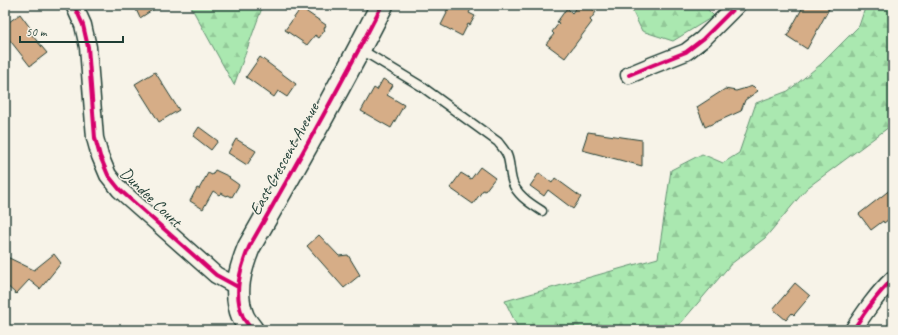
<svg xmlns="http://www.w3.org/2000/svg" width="898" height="335" font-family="Caveat,sans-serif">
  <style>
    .forest { fill: url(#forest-firs); stroke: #649272 }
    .building { fill: #d6ad87; stroke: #1f3d34 }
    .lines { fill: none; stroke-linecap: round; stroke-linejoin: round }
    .lane-casing { stroke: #1f3d34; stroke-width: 11 }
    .street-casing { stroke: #1f3d34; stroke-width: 19 }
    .secondary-casing { stroke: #1f3d34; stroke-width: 25 }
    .lane { stroke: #f7f3e8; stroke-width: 8 }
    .street { stroke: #f7f3e8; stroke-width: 16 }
    .secondary { stroke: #f7f3e8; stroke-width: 22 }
    .cycleway-casing { stroke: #f7f3e8; stroke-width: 6 }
    .cycleway { stroke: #d6006c; stroke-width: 4 }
    .labels { text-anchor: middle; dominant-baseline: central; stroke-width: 3; stroke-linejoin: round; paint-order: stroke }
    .street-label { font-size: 17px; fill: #1f3d34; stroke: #f7f3e8 }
  </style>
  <defs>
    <pattern id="forest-firs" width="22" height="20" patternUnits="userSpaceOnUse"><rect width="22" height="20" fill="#aae8b0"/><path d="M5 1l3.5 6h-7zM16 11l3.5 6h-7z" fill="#92c898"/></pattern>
  </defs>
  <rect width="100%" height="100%" fill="#f7f3e8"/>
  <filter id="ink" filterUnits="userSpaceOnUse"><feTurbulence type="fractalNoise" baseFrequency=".025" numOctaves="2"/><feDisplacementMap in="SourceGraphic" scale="8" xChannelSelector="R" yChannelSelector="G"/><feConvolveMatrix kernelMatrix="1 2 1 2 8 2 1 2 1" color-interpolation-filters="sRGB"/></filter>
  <g filter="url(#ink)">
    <path class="forest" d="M190,5H263L234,85Z
      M625,5H703L714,16L673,41L642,31L631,8Z
      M866,5H893V124L807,188L765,238L731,264L675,330H519L505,301L658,258L671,170L702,154L723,163L739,153L756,103L788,91L821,64L859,26Z"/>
    <path class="building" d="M134,5H156L157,7L140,18Z
      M450,5H473L469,13L475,16L470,25L468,24L462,36L441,25L447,13L446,12Z
      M578,5H587L596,12L590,20L592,22L565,58L546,44L554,34L552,32L559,23L557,22L567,8L572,13Z
      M804,5H824L830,7L807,49L787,36Z
      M301,8L326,25L324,29L325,30L319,38L315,35L307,45L285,30Z
      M20,14L34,33L32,35L47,53L30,66L5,34V25Z
      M260,57L296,84L287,97L278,91L274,97L246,77Z
      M155,72L179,110L159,122L135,84Z
      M383,79L393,85L387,95L404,105L391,128L361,111L374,88L377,90Z
      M753,86L758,91L745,100L741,111L705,127L697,107L725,89L736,91Z
      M199,127L218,141L211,150L193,136Z
      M588,132L642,140V166L582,150Z
      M236,139L256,151L247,165L228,153Z
      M480,167L495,178L485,191L483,190L473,204L450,188L461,173L471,179Z
      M215,170L230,177L229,178L235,182L239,185L232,197L228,195L227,196L221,193L219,195L213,191L203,209L190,201L197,188L199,189L208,173L212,175Z
      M539,173L552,183L555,178L581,197L573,209L548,190L544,196L530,186Z
      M891,189L893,192V216L884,223L883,221L871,230L859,214Z
      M319,235L339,256L348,255L360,275L344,288L307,246Z
      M54,254L61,263L40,289L29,280L16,294L5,284V256L34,270Z
      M795,283L810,296L794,315L792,313L786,320L773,309Z
      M399,326L403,330H396Z"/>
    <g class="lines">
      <defs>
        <path id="lane" d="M360,49L421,86L498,142C501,146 505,150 507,155C511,164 509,176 514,186C520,197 531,204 542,211"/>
        <path id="street" d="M74,5L83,25L88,47L95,138L100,156L108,175L120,190L216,275L238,287
          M629,75L653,65L686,52L703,39L737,5
          M853,330C865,312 877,294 893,279"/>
        <path id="secondary" d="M252,330C249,326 245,321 243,317C233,293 240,269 249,247C295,167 340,87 382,5"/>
      </defs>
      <use href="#lane" class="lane-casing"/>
      <use href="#street" class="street-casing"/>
      <use href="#secondary" class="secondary-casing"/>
      <use href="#lane" class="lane"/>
      <use href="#street" class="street"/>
      <use href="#secondary" class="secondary"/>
      <defs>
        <path id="cycleway" d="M74,5L83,25L88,47L95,138L100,156L108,175L120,190L216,275L238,287
          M629,75L653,65L686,52L703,39L737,5
          M252,330C249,326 245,321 243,317C233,293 240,269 249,247C295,167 340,87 382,5
          M853,330C865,312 877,294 893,279"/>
      </defs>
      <use href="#cycleway" class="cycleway-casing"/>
      <use href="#cycleway" class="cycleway"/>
    </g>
  </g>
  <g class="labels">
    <g class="street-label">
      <text transform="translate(284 159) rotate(-61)">East Crescent Avenue</text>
      <text transform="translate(151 197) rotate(44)">Dundee Court</text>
    </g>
  </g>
  <rect width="898" height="335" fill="none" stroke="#f7f3e8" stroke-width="20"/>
  <rect x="10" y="10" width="878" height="315" fill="none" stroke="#1f3d34" stroke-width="1.5" filter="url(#ink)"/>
  <path d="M20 36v6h103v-6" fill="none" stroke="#1f3d34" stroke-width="2"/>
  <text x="26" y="36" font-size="12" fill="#1f3d34" stroke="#f7f3e8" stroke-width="3" paint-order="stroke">50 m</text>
</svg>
